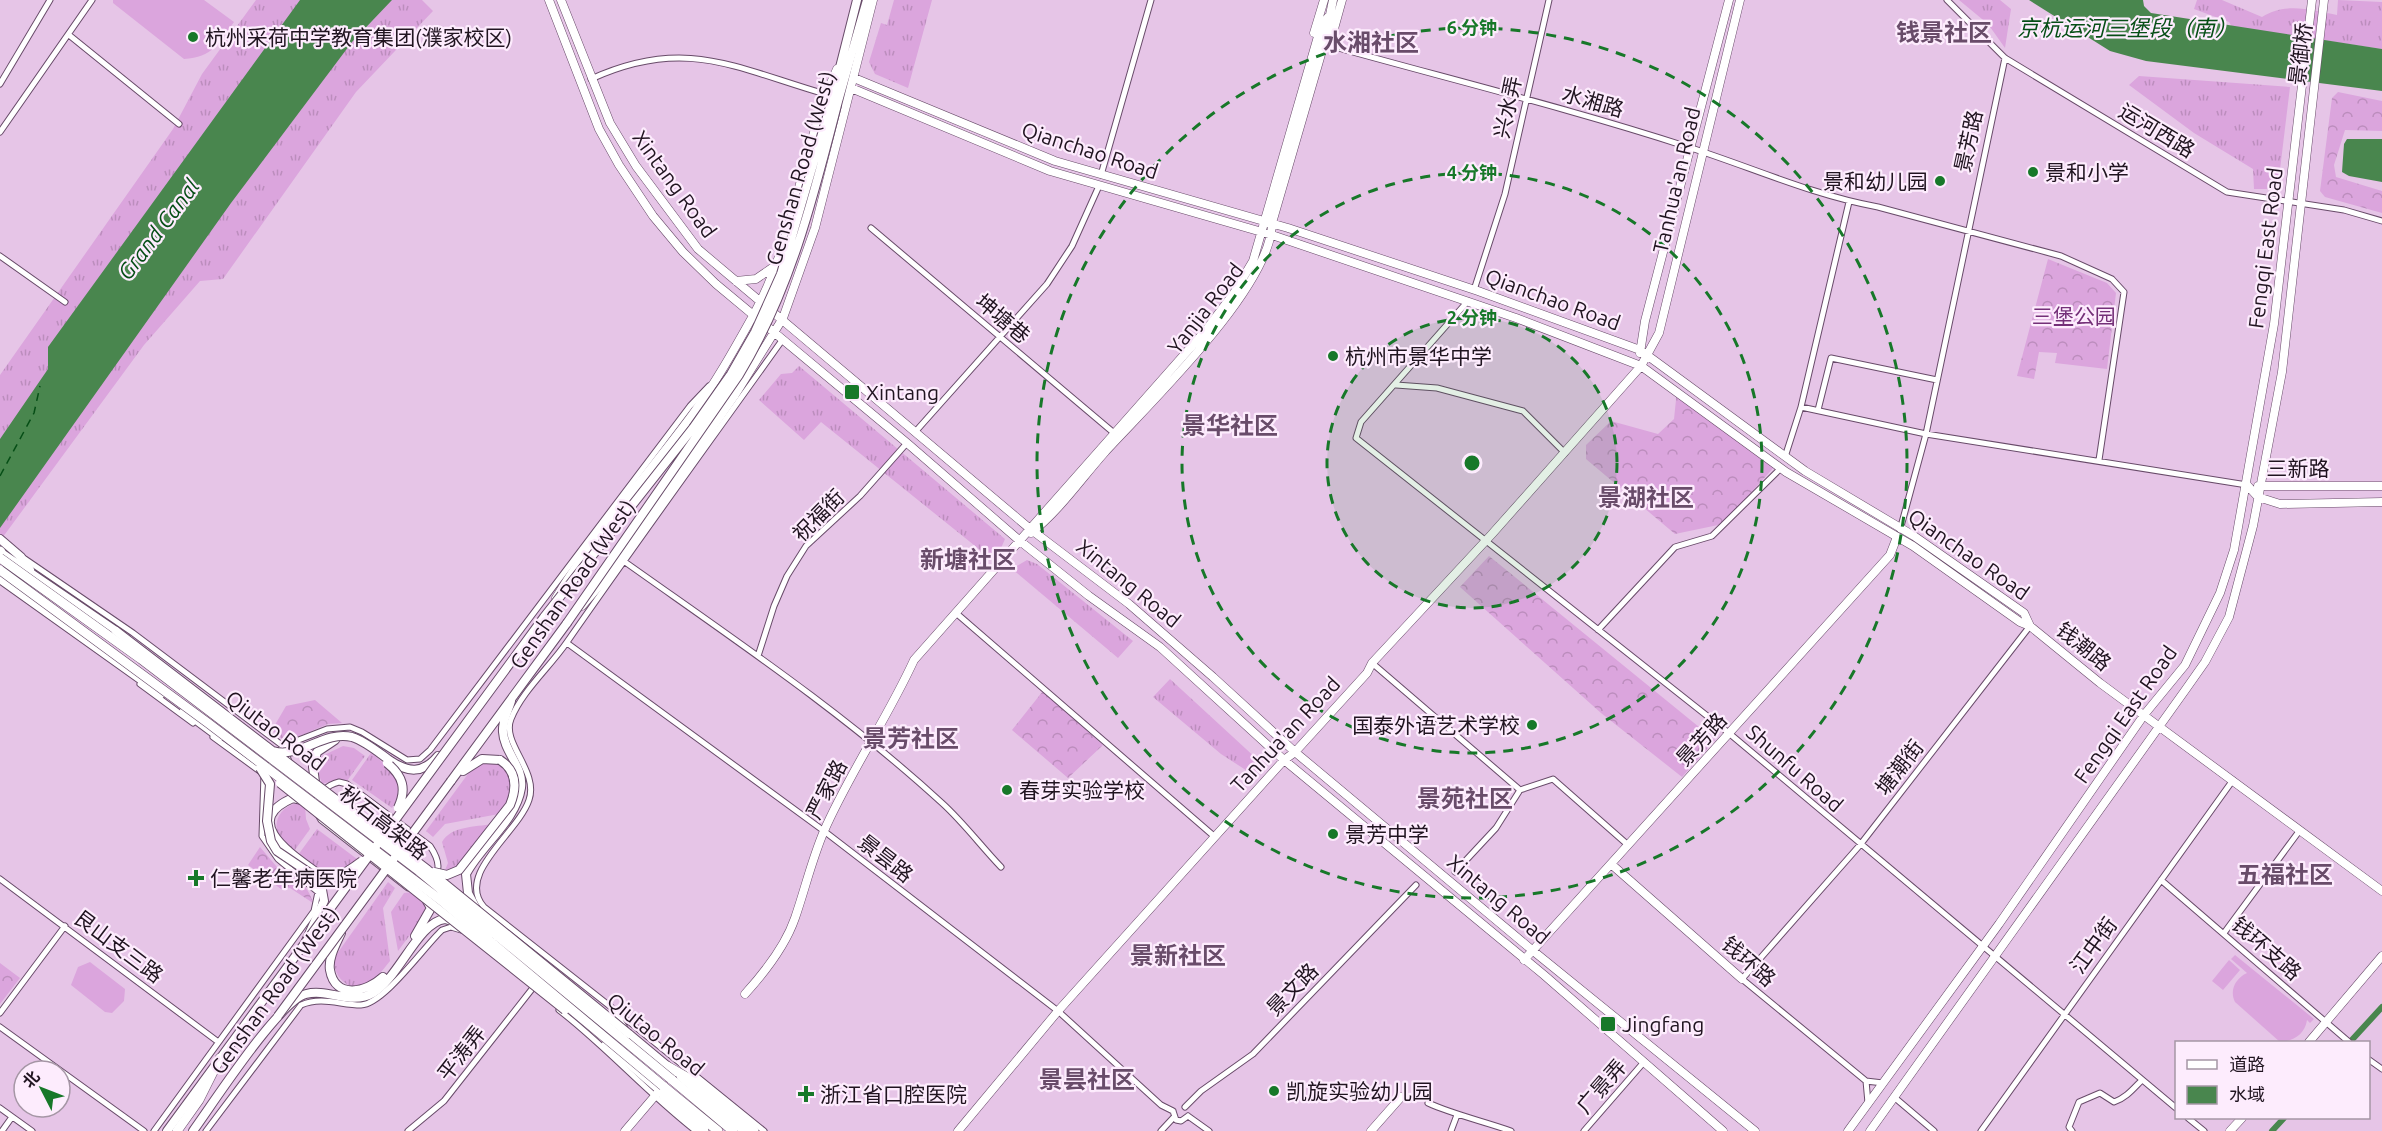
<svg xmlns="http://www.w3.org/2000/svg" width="2382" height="1131" font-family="Ubuntu,'Noto Sans SC',sans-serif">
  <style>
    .grass { fill: url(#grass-tufts) }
    .forest { fill: url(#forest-crowns) }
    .pitch { fill: #dba5dd }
    .water { fill: #49864e }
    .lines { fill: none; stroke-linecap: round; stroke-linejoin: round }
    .canal { stroke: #49864e; stroke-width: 6 }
    .ferry { stroke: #064e16; stroke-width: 1.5; stroke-dasharray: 8 6; stroke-linecap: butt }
    .street-casing { stroke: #684b69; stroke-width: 7 }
    .secondary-casing { stroke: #684b69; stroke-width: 9 }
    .primary-casing { stroke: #684b69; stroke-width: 10 }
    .highway-casing { stroke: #684b69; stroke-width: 10 }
    .street { stroke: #fff; stroke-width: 5 }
    .secondary { stroke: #fff; stroke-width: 8 }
    .primary { stroke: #fff; stroke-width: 8 }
    .highway { stroke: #fff; stroke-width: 9 }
    .primary-bridge-casing { stroke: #684b69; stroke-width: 10; stroke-linecap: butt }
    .highway-bridge-casing { stroke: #684b69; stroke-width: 10; stroke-linecap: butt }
    .primary-bridge { stroke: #fff; stroke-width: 8 }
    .highway-bridge { stroke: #fff; stroke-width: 9 }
    .ring { fill: none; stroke: #177829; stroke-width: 3; stroke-dasharray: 10 8 }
    .poi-dot { fill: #177829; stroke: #fdecfd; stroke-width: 2 }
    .labels { text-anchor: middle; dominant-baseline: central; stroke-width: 4.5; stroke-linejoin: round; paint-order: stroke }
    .poi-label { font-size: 21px; fill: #201420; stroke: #fdecfd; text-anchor: start }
    .street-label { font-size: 21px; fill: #201420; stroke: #fdecfd }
    .park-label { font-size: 21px; fill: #742f78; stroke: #fdecfd }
    .water-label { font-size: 22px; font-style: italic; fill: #064e16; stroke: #fdecfd }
    .quarter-label { font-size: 24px; font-weight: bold; fill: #694c6a; stroke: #fdecfd }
    .centre { fill: #177829; stroke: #fdecfd; stroke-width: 3 }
    .ring-label { font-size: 18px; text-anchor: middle; font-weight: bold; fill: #177829; stroke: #fdecfd; stroke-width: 4.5; stroke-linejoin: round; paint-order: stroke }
  </style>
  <defs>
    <pattern id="grass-tufts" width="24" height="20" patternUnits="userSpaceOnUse" patternTransform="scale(1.5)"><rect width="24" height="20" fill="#dba5dd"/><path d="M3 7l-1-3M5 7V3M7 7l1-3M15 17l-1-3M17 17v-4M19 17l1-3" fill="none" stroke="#bc8dbd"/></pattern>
    <pattern id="forest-crowns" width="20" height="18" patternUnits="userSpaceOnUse" patternTransform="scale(1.5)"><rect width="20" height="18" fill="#dba5dd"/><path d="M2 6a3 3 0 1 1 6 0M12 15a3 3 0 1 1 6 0" fill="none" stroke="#bc8dbd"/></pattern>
  </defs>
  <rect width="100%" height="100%" fill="#e6c5e7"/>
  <path class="grass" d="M256,0H422L433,11L356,92L223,279L200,281L144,345L0,541V375L173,129L202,74Z
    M894,0H932L908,88L875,74L869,62L881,23L887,25Z
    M1959,0H2000L2011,9L2005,48L1988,24Z
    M2197,0H2222L2262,17C2287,2 2310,10 2337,15L2338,0L2382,2V49L2232,27L2229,22L2194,9Z
    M2139,76L2290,87L2278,186L2273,189H2254L2253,169L2194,133L2129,85Z
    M799,366L1005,539L995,562L821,422L804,440L759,400L781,374L792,373Z
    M1027,560L1037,564L1133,641L1118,658L1012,569Z
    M1170,679L1258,760L1255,776L1221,754L1153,697Z
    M343,746L354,748L365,756L347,781L336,780L322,784L316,766L322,756Z
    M371,753C392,769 407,783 392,808L352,780Z
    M481,762L497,764L507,772C515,788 509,800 499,814L445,824L433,837L426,831L473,767Z
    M297,803L305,805L306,819L310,829L292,854C272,840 269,810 297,803Z
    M492,824C480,841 467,868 445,870L448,863L442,842C451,826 475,827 492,824Z
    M317,829L357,859C334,883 320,871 298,855Z
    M388,882L395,888L383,908L390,961C379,975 371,985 353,987C339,982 334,972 334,958Z
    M412,892L425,901V911L422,919L398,951L391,912L404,893Z"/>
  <path class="forest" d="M2338,92L2382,101V131L2345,130L2334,165L2336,177L2382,191V213L2325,197L2320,191L2332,98Z
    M2048,259L2107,283L2116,293L2107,369L2055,363L2057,353L2039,352L2034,379L2017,376Z
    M1677,390L1775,466L1723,524L1675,534L1586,459V445L1611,421L1658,434L1674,419Z
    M1489,556L1715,740L1682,777L1601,713L1460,587Z
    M1043,691L1103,745L1068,778L1012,730Z
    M315,700L342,723L328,724L285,742L272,730L286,706Z
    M260,847L282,873C298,875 309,888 313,903L290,888L281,889L248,865Z
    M0,963L20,978L0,1004Z"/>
  <path class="pitch" d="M113,0H204L234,22C218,44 213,57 184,59L113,3Z
    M2235,955L2314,1019L2310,1023L2307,1020C2305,1034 2294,1041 2280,1042L2235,1002C2229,990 2236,978 2247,973L2231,959Z
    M2229,960L2240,970L2223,990L2212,981Z
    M90,962L125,989L124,1001L112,1013L105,1012L71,985L78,967Z"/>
  <path class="water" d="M300,0H392L352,42L231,203L0,528V439L48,369V347Z
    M2029,0H2143L2144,6L2151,13L2382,49V91L2146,61L2110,51Z
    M2347,139H2382V182L2349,176L2342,172L2344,144Z"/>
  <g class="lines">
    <path class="canal" d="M2350,1042L2382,1007
      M2272,1131L2284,1118"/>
    <path class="ferry" d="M0,476L34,413L40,386"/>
    <defs>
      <path id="street" d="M1947,0L2005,58L2227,192L2344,210L2382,221
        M69,35L179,124
        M1324,44C1445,78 1568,108 1688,147C1751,167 1812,195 1878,207L2061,256L2112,279L2124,292L2099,460
        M591,79C685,36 735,68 825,94
        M0,84L50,0
        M0,132L92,0
        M1101,175L1151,0
        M871,228L1114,433
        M0,256L65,302
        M1474,290L1505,194L1549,0
        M1468,301L1361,422L1356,438L1730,734L2176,1108
        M1396,385L1437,388L1523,411L1565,453
        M1801,407L1926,434L2247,485
        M1818,410L1831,358L1937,380
        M916,431L1047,284L1072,246L1099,186
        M1785,457L1801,407L1849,202
        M1900,530L1926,434L2005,58
        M25,559L133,633L283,746L290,764
        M625,562C732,638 844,713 942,803C963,822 981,846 1001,867
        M956,613L1215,837
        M1598,630L1675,547L1712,536L1781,468
        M567,643L824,831L1058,1011L1161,1105L1173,1111
        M758,656L774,606L787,576L806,546L860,496L907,443
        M1372,663L1520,790
        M140,684L193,723
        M213,737L261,772
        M339,782L347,784L430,846C444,867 439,874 421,889L408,888L321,820L313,806C319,794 326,785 339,782Z
        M1455,872L1496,828L1520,790L1553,779L1628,845
        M0,879L217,1041
        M2161,880L2349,1042
        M484,907C455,874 518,833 529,800C539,771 501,743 511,719C522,691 550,667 567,642C638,540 711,440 783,339
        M482,909L484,907L611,1007L625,1028
        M2224,933L2300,830
        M559,1010C607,1047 647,1093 696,1131
        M616,1011L764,1131
        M0,1013L65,926
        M0,1027L144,1131
        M2368,1059L2382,1069
        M1866,1081L1868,1103
        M1883,1083L1866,1081L1742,979L1860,845L2030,626
        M1894,1097L1934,1131
        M1428,1103C1455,1115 1483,1121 1511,1131
        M1185,1107L1201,1091L1253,1054L1416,885
        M0,1108L32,1131
        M1173,1111L1176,1120L1181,1121L1188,1116
        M1188,1116L1209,1131
        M2188,1118L2204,1131
        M2,1131L12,1117
        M154,1131L314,911L318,892L278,859L262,836L264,774L283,746L327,729L350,727L362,732L407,760L420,759L430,750L690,406L709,386
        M206,1131L301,1005C322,996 340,1005 361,1005C384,1004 423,948 442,930L451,927L461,930
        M408,1131L444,1101L532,989
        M1161,1131L1174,1117
        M1451,1131L1457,1115
        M1584,1131L1644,1062
        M1981,1131L2233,780
        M2072,1131L2069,1127L2079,1102L2100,1093L2114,1102C2126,1098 2133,1089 2142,1080"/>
      <path id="secondary" d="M549,0L599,129L619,165L653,216L683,252L716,284L907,443L1020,541L1089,596L1160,647L1284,760L1544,975L1723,1131
        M561,0L610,123L636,166L698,249L1029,528L1129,604L1213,677L1295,752L1532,950L1755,1131
        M1314,33L1324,0
        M1325,43L1332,36L1342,0
        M854,78L1055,161L1288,228L1478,291L1640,350L1805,471L1914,536L2024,613L2030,626
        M851,88L1050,171L1272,235L1516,318L1641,366L1786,472L1913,546L2020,622L2030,626L2100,683L2382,891
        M736,281L756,279L772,268
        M1640,353L1645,321L1729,0
        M2247,485L2258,497L2280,504L2382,502
        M2258,486H2382
        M1031,533C1059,511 1081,479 1105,452C1149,404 1272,286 1272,223L1324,44L1333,0
        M556,598C595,533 647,476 692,415C715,384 735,348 754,314C796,238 801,148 837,69
        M582,606L613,570L735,395L783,318L815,228L873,0
        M1611,864L1742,979
        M1524,960L1890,555L1897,537
        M745,994C765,972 785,947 795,918C805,889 812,859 824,831C850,772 887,719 914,660L1206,330L1234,293L1253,261L1321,26L1328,17
        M2309,1042L2382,956
        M625,1131L660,1090
        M958,1131L1058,1011L1284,760L1295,752L1367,673L1372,663L1492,534L1641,366L1659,333L1740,0
        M1371,1131L1401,1097
        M1848,1131L1999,924L2144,715L2185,665L2220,593L2234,550L2274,324L2312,0
        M1870,1131L2186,689L2205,662L2229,617L2253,526L2282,372L2324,0
        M2230,1131L2242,1118"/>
      <path id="primary" d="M831,103L857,0
        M837,105L867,0
        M0,539L21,557L30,570
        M0,552L116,631
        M0,579L161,694
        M184,711L219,737
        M389,760C408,773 423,774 438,756
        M463,771L482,759L500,760
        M451,781L567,623
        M315,782L313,767L317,752L335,740
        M302,800L293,798C239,821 293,855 316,872
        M477,910L468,893L466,874C481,845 516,821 521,788C524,767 504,752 503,732C502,721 508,711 511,701
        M341,933C336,944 328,958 330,970C335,1000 367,992 383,977
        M415,936L431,908L427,901
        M629,1034L671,1069
        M606,1044L664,1094
        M681,1077L744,1131
        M167,1131L305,943L324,901L321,884L314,876
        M193,1131C212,1105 279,1001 306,994C328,988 351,1006 373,993C399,978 418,922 445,919L455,922"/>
      <path id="highway" d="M0,551L1,552
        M667,1066L704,1087L754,1131
        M671,1079L733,1131
        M663,1086L718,1131
        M660,1090L667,1100L704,1131
        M177,1131L199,1100L220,1058"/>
    </defs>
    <use href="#street" class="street-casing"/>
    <use href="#secondary" class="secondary-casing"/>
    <use href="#primary" class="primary-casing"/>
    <use href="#highway" class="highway-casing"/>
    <use href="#street" class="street"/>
    <use href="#secondary" class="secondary"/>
    <use href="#primary" class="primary"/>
    <use href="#highway" class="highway"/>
    <defs>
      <path id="primary-bridge" d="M567,623L739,375C790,291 813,199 837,105
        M116,631L428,870L629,1034
        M273,751C300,759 324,730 352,737C365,741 378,752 389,760
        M387,763C403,776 407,789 398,808
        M260,768L270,784L267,821L271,841L277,851L314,876
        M280,783L565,1010
        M316,872C335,882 346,873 362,861
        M434,872L447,875L459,870L510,805C517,788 517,771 500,760
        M305,943L544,617L693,428L731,374L755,332L781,274L831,103
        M278,1016L451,781"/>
      <path id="highway-bridge" d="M0,558L141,659L419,871L671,1079
        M0,570L208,723L443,902L663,1086"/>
    </defs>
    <use href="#primary-bridge" class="primary-bridge-casing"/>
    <use href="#highway-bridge" class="highway-bridge-casing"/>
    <use href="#primary-bridge" class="primary-bridge"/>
    <use href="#highway-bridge" class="highway-bridge"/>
  </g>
  <circle cx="1472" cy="463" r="145" fill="#177829" fill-opacity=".12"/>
  <g class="ring">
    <circle cx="1472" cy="463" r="145"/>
    <circle cx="1472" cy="463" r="290"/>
    <circle cx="1472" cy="463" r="435"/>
  </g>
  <g class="poi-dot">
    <circle cx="193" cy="37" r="6"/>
    <circle cx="2033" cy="172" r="6"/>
    <circle cx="1940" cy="181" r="6"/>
    <circle cx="1333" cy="356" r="6"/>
    <rect x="844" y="384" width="16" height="16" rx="3"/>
    <circle cx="1532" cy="725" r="6"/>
    <circle cx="1007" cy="790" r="6"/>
    <circle cx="1333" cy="834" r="6"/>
    <path d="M193 869h6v6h6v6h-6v6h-6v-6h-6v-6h6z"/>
    <rect x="1600" y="1016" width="16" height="16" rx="3"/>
    <circle cx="1274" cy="1091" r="6"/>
    <path d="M803 1085h6v6h6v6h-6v6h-6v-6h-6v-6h6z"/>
  </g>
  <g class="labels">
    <g class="poi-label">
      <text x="205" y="37">杭州采荷中学教育集团(濮家校区)</text>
      <text x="2045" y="172">景和小学</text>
      <text x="1928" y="181" text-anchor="end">景和幼儿园</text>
      <text x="1345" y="356">杭州市景华中学</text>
      <text x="866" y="392">Xintang</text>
      <text x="1520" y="725" text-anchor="end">国泰外语艺术学校</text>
      <text x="1019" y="790">春芽实验学校</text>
      <text x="1345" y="834">景芳中学</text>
      <text x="210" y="878">仁馨老年病医院</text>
      <text x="1622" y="1024">Jingfang</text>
      <text x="1286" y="1091">凯旋实验幼儿园</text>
      <text x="820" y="1094">浙江省口腔医院</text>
    </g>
    <g class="street-label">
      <text transform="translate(2300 54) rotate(-83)">景御桥</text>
      <text transform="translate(1593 101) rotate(16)">水湘路</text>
      <text transform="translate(1507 107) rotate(-78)">兴水弄</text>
      <text transform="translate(2157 130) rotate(31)">运河西路</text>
      <text transform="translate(1968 141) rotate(-78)">景芳路</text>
      <text transform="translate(1090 150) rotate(18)">Qianchao Road</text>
      <text transform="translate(800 168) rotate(-74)">Genshan Road (West)</text>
      <text transform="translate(1676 180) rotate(-77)">Tanhua'an Road</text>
      <text transform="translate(675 184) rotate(54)">Xintang Road</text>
      <text transform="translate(2265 248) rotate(-83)">Fengqi East Road</text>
      <text transform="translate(1553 299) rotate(20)">Qianchao Road</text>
      <text transform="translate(1205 308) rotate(-52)">Yanjia Road</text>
      <text transform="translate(1003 318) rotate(40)">坤塘巷</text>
      <text x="2298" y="468">三新路</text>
      <text transform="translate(818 515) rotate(-45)">祝福街</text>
      <text transform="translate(1969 554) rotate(35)">Qianchao Road</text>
      <text transform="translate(1129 583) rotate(39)">Xintang Road</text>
      <text transform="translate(572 584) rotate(-55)">Genshan Road (West)</text>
      <text transform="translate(2084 646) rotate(39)">钱潮路</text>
      <text transform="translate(2125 714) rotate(-55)">Fengqi East Road</text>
      <text transform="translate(276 730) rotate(37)">Qiutao Road</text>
      <text transform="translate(1285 734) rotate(-47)">Tanhua'an Road</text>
      <text transform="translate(1701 739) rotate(-48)">景芳路</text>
      <text transform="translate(1899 767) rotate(-52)">塘潮街</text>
      <text transform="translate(1795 768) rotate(41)">Shunfu Road</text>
      <text transform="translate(826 789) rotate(-63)">严家路</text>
      <text transform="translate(384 822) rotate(38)">秋石高架路</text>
      <text transform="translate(886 858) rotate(38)">景昙路</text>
      <text transform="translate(1499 899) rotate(40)">Xintang Road</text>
      <text transform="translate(2093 945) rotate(-54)">江中街</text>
      <text transform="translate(119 946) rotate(37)">艮山支三路</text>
      <text transform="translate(2267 948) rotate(41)">钱环支路</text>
      <text transform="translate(1749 961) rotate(41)">钱环路</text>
      <text transform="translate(1292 989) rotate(-46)">景文路</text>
      <text transform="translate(274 990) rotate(-54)">Genshan Road (West)</text>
      <text transform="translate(656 1034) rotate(39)">Qiutao Road</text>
      <text transform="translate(461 1053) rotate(-52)">平涛弄</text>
      <text transform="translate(1601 1086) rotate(-49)">广景弄</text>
    </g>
    <g class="park-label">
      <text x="2074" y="316">三堡公园</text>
    </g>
    <g class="water-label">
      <text x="2127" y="27">京杭运河三堡段（南）</text>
      <text transform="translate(158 229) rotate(-53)">Grand Canal</text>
    </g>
    <g class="quarter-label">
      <text x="1944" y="32">钱景社区</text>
      <text x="1371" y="42">水湘社区</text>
      <text x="1230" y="425">景华社区</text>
      <text x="1646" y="497">景湖社区</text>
      <text x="968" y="559">新塘社区</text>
      <text x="911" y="738">景芳社区</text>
      <text x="1465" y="798">景苑社区</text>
      <text x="2285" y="874">五福社区</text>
      <text x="1178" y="955">景新社区</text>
      <text x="1087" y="1079">景昙社区</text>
    </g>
  </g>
  <circle cx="1472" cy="463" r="9" class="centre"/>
  <g class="ring-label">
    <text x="1472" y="34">6 分钟</text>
    <text x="1472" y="179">4 分钟</text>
    <text x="1472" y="324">2 分钟</text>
  </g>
  <rect x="2175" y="1041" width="195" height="78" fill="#fdecfd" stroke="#a596a5" stroke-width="1.5"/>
  <rect x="2187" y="1060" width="30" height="9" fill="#ffffff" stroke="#a596a5" stroke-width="1.5"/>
  <text x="2229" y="1071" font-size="18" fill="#201420">道路</text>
  <rect x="2187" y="1086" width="30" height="18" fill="#49864e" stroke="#a596a5" stroke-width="1.5"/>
  <text x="2229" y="1101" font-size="18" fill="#201420">水域</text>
  <g transform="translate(42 1089) rotate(312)"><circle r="28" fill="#fdecfd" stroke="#a596a5" stroke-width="1.5"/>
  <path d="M0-4.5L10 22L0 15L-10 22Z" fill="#177829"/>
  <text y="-9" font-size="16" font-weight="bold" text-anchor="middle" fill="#201420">北</text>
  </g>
</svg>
